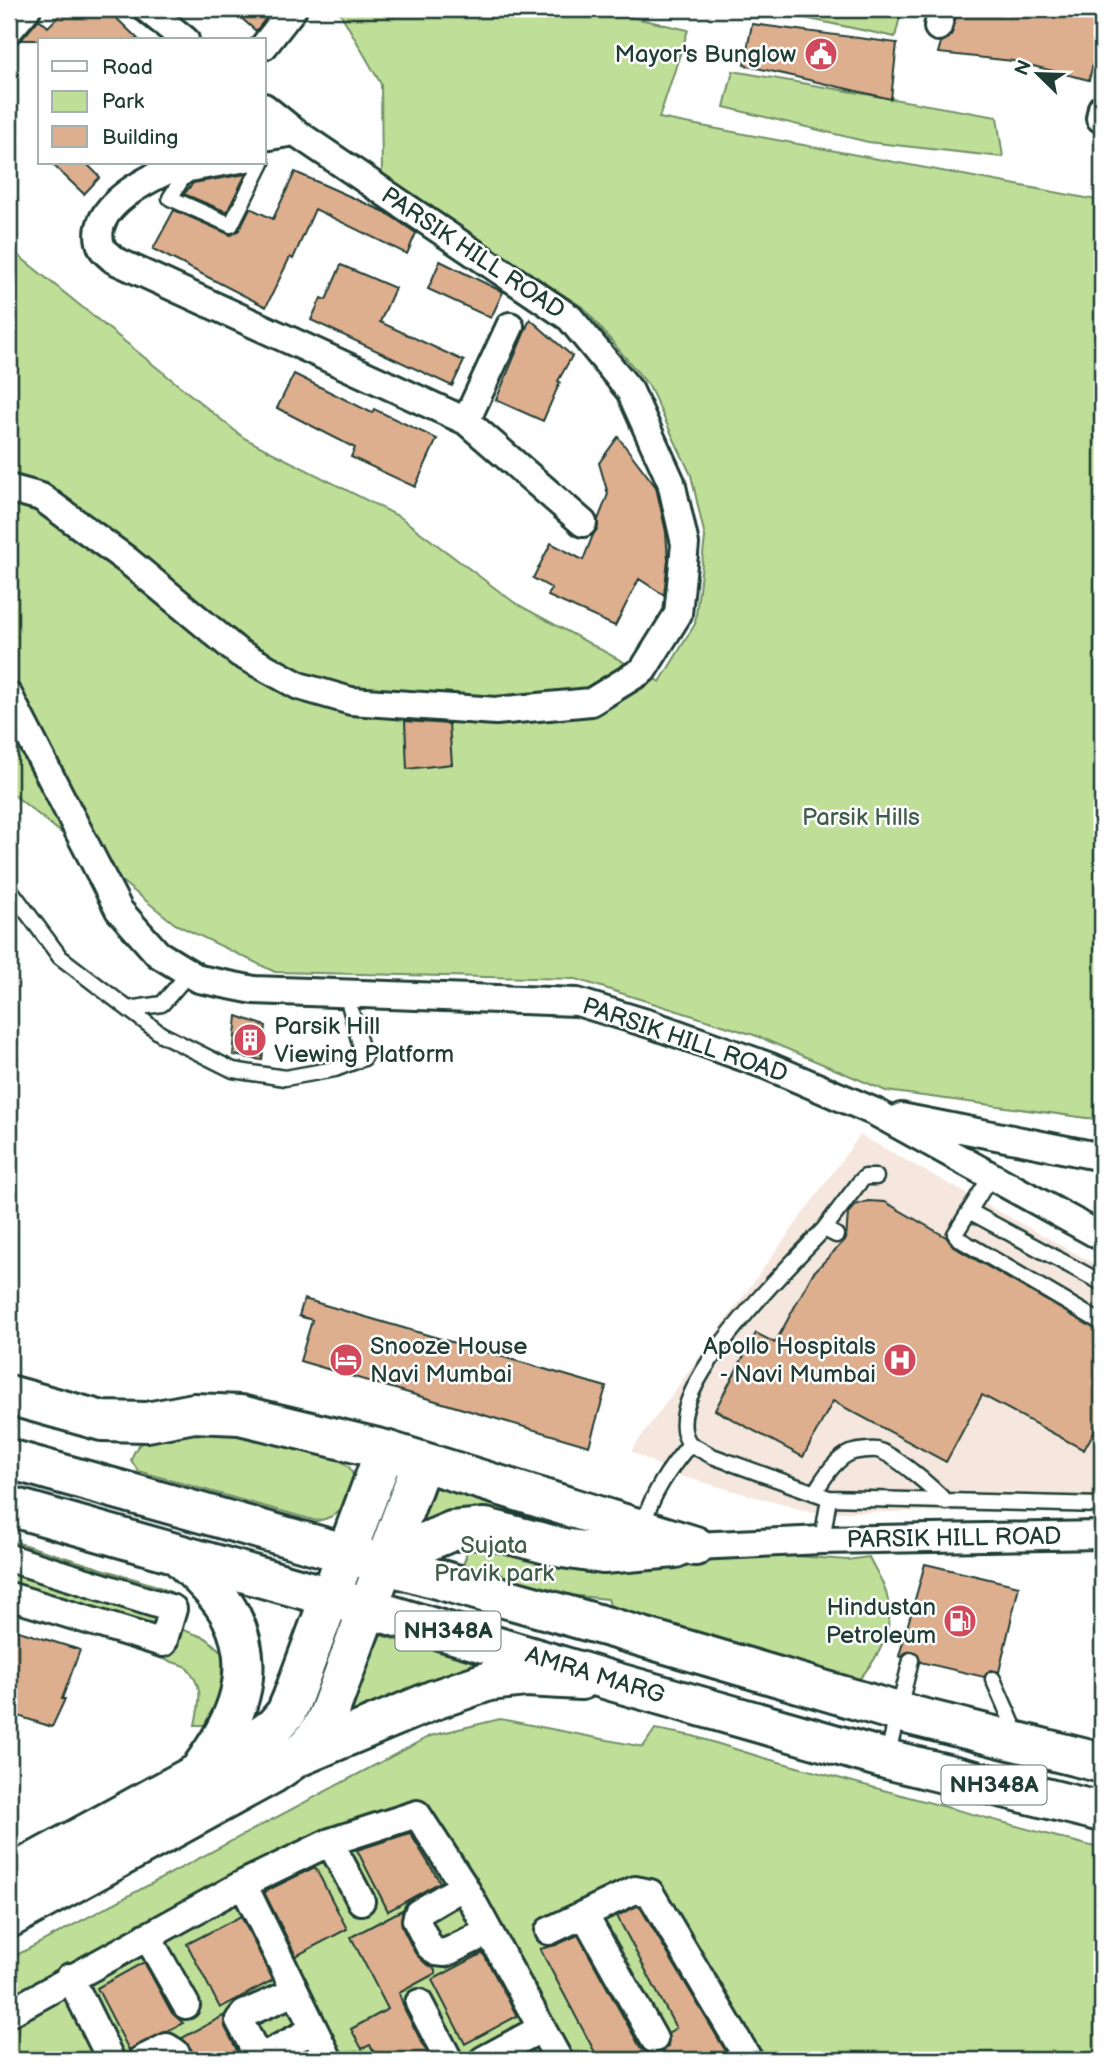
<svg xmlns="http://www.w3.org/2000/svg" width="1111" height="2069" font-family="'Balsamiq Sans',sans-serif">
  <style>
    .built { fill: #f5e7dd }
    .green { fill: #bfdf98; stroke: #6f8e66; stroke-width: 2 }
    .building { fill: #deaf8f; stroke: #1f3d34; stroke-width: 2 }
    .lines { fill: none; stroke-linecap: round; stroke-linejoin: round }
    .lane-casing { stroke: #1f3d34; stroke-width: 19 }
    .street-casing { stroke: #1f3d34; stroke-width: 32 }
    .secondary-casing { stroke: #1f3d34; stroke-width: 44 }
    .highway-casing { stroke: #1f3d34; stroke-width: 44 }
    .lane { stroke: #fff; stroke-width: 14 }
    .street { stroke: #fff; stroke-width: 26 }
    .secondary { stroke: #fff; stroke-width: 38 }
    .highway { stroke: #fff; stroke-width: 38 }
    .labels { text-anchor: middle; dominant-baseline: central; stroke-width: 5; stroke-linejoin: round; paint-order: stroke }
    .shield { fill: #fff; stroke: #627771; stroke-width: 2 }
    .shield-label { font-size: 23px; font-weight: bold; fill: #1f3d34 }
    .poi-label { font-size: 24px; fill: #1f3d34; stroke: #fff; text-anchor: end }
    .street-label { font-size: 24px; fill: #1f3d34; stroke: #fff }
    .park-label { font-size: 24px; fill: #3f5d48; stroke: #fff }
  </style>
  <rect width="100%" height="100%" fill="#fff"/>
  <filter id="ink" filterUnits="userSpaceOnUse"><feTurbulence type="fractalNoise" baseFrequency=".0143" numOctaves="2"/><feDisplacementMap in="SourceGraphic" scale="14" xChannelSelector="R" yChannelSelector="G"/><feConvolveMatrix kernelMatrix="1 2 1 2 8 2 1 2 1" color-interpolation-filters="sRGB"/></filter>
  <g filter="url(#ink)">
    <path class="built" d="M860,1135L1102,1268V1512H810L680,1476L631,1451Z"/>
    <path class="green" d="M338,9H595L688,30L659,118L1102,201V1120L886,1091L754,1035L576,979L275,972L175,924L9,791V248L244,438L400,517L515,603L660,682L695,624L705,537L691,475L649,386L584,308L382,178L381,84Z
      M762,9H902L895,37Z
      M733,71L997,117L1003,157L868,142L724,107Z
      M221,1431L247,1435L340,1460L350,1468L355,1480C346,1505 345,1515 317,1521L138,1471L131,1460C133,1454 135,1449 139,1445C160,1429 196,1432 221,1431Z
      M429,1475L634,1530L402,1544Z
      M466,1530L847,1560L869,1557C874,1568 883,1581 886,1592C897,1629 879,1657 856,1683L612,1611L608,1599L455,1584L466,1557Z
      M9,1540L157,1586L180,1596L169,1625L206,1638L223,1653L221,1684L211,1725H195C200,1700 205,1687 185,1666L9,1611Z
      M373,1633L487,1666L340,1728Z
      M500,1719L643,1747L655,1729L693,1736L764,1758L1102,1849V2060H9V1959L430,1736Z"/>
    <path class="building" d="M66,9H107L139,40H21L39,19L48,27Z
      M231,9H273L256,31Z
      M957,9H995L1025,12L1026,9H1082L1102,14V28L1089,80L1013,61L938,53L941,42L949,38L953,31Z
      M752,24L897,43L891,99L744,65Z
      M51,163H86L100,177L84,194Z
      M295,172L385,212L416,233L407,254L315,209L293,259L290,257L266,307L153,249L174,210L231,235L239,230L250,208L273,219Z
      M246,174L227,212L184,194L193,183Z
      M440,261L503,292L491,318L428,289Z
      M341,265L395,288L380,322L464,361L452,386L311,320L321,298L326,300Z
      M530,319L572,356L558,381L560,382L543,421L496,400Z
      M294,374L372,413L374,409L437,439L415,487L351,457L355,448L277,408Z
      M618,437L656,487L666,532L668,560L664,595L639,579L615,626L548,596L551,588L533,578L551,543L583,560L593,535L598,527V520L608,494L599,463Z
      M405,721L449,724L452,764L407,769Z
      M237,1016L266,1026L262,1060L233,1055Z
      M868,1201L885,1202L946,1237L954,1247L1102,1333V1417L1084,1450L982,1395L946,1462L833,1401L803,1457L715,1410L756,1333L775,1343L813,1273L846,1239L848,1213L855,1205Z
      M304,1299L606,1387L589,1446L300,1361L312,1320L299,1316Z
      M925,1564L1019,1586L999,1672L990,1670L984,1677L920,1662L918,1654L913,1651L905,1653L902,1657L899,1656Z
      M9,1628L80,1650L62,1699H65L52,1727L9,1713Z
      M410,1833L440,1882L388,1911L357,1850Z
      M315,1867L347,1929L296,1956L264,1892Z
      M637,1906L640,1907L731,2060H599L540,1949L556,1945L578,1935L640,2047L647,2053L653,2055L661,2053L668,2046V2033L676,2028L617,1916Z
      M402,1910V1927L415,1953L426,1964L433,1967L436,1973L399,1993L405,2010L431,2060H378L370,2045L362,2049L351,2029L388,2009L351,1937Z
      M241,1916L273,1980L220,2008L187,1944Z
      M483,1953L517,2016L465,2044L432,1980Z
      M144,1962L172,2013L183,2023L129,2050L97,1988Z
      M225,2015V2027L242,2060H196L193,2052L182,2038Z"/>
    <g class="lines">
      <defs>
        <path id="lane" d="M252,163L189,174L182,179L170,198L231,225L262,163
          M9,888L60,957L161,1034L233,1070L285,1078L335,1069L364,1058L346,993
          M128,1009L162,1004L189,973
          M991,1176L955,1234L959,1239L1102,1323
          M969,1211L1102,1283
          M824,1229L859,1183L865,1177H876
          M690,1444C652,1397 793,1263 824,1229L836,1235
          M814,1493C823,1480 834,1460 850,1453C856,1451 871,1449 877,1450C893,1453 934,1489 946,1502
          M642,1527C652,1494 668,1470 690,1444L712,1456L829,1498L1102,1505
          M822,1540L829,1498
          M993,1679L1018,1736
          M887,1757L911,1660"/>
        <path id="street" d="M147,9L185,40
          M938,27L942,9
          M9,30L27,9
          M264,46L293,9
          M1100,118L1102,108
          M264,137L295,132
          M184,163C156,175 84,206 102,248C104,252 110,256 114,260L466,421L510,326
          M466,421L583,523
          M9,488L41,497L127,560L239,653L299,686L351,701L496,711L591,702L643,670L678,614L685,544L671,482L630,391L570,318L295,132L264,107
          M9,696L119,910L158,954L199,979L254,990L577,1002L653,1025L768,1066L875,1112L1102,1237
          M901,1117L1102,1157
          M695,1546L822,1540L1102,1535
          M9,1558L173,1609L163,1643L9,1596
          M330,1842L361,1901
          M243,1884L329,2060
          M464,1886L418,1913L416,1920L429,1946L436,1952L445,1953L488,1932
          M584,1914L654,2039
          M549,1931L635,1890L650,1893L749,2060
          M147,1936L186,2005
          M70,1977L111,2060
          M294,1992L244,2014L239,2020L257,2054L265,2055L313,2030
          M419,2003L449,2060
          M9,2013L243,1884L330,1842L417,1814L464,1886L559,2060
          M141,2060L167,2047L175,2052L180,2060
          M483,2060L542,2028"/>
        <path id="secondary" d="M9,1395L102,1421L147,1422L194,1413L240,1415L385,1450
          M178,1555C197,1574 219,1593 231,1616C259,1671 236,1721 203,1766
          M384,1564L421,1544L452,1531L485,1528L563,1548L603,1554L675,1548
          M300,1756L434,1700L489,1681L526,1677L581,1680
          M9,1876L198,1773L260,1737L274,1727L286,1713L292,1699L385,1450L695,1546
          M9,1918L272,1774C301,1755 315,1746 329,1713L422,1462"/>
        <path id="highway" d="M9,1459L612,1628L898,1712L1102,1763
          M9,1506L330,1597L615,1682L886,1759L1102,1812"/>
      </defs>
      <use href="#lane" class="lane-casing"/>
      <use href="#street" class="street-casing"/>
      <use href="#secondary" class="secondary-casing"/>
      <use href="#highway" class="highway-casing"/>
      <use href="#lane" class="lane"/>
      <use href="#street" class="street"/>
      <use href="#secondary" class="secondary"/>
      <use href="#highway" class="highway"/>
    </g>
  </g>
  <defs>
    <symbol id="civic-disc" viewBox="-11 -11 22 22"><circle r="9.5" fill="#d1495b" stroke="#fff"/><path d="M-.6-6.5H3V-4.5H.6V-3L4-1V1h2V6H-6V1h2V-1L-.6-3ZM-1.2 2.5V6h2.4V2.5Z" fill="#fff"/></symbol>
    <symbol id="building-disc" viewBox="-11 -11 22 22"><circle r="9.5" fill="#d1495b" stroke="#fff"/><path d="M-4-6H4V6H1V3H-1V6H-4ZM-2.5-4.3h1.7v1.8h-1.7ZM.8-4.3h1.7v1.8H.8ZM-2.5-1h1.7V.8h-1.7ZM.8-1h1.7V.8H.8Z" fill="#fff"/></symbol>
    <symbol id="hotel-disc" viewBox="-11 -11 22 22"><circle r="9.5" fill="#d1495b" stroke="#fff"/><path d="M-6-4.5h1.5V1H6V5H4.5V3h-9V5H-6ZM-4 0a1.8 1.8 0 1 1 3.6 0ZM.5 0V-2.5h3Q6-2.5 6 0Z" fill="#fff"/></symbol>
    <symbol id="hospital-disc" viewBox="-11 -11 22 22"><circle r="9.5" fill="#d1495b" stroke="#fff"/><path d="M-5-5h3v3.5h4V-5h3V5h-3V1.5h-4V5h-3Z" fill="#fff"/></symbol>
    <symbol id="fuel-disc" viewBox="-11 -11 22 22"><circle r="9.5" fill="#d1495b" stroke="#fff"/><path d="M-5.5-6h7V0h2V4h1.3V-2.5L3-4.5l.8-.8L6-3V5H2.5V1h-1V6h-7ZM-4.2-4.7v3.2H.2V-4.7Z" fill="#fff"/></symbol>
  </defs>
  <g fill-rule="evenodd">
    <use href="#civic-disc" x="802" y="35" width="38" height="38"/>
    <use href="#building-disc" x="231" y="1021" width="38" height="38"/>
    <use href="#hotel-disc" x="327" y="1341" width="38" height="38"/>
    <use href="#hospital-disc" x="881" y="1341" width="38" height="38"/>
    <use href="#fuel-disc" x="941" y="1602" width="38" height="38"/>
  </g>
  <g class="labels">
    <g class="shield">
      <rect x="395.5" y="1611.5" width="105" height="39" rx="5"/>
      <rect x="941.5" y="1765.5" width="105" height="39" rx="5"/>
    </g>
    <g class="shield-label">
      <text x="448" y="1631">NH348A</text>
      <text x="994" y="1785">NH348A</text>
    </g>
    <g class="poi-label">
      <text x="796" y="54">Mayor's Bunglow</text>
      <text x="274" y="1026" text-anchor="start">Parsik Hill<tspan x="274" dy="28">Viewing Platform</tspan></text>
      <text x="370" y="1346" text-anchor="start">Snooze House<tspan x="370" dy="28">Navi Mumbai</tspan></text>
      <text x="876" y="1346">Apollo Hospitals<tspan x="876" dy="28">- Navi Mumbai</tspan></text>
      <text x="936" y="1607">Hindustan<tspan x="936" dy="28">Petroleum</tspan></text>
    </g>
    <g class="street-label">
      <text transform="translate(473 253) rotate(34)">PARSIK HILL ROAD</text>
      <text transform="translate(685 1040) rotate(19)">PARSIK HILL ROAD</text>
      <text transform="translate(954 1538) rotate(-1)">PARSIK HILL ROAD</text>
      <text transform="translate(595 1675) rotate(17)">AMRA MARG</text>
    </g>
    <g class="park-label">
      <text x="861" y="817">Parsik Hills</text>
      <text x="494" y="1545">Sujata<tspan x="494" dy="28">Pravik park</tspan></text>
    </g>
  </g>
  <rect width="1111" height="2069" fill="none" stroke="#fff" stroke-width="35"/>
  <rect x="18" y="18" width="1076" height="2034" fill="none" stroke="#1f3d34" stroke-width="2.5" filter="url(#ink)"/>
  <rect x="38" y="38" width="228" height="126" fill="#ffffff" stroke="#a5b1ae" stroke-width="2"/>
  <rect x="52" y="61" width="35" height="10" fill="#ffffff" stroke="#a5b1ae" stroke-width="2"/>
  <text x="102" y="74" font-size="21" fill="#1f3d34">Road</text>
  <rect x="52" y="91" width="35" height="21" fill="#bfdf98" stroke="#a5b1ae" stroke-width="2"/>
  <text x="102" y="108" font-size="21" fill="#1f3d34">Park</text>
  <rect x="52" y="126" width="35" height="21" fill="#deaf8f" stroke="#a5b1ae" stroke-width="2"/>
  <text x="102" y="144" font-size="21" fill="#1f3d34">Building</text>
  <g transform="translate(1038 74) rotate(293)" stroke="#ffffff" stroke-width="5" paint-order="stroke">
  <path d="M0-5L12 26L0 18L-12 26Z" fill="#1f3d34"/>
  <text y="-10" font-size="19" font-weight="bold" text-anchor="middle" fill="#1f3d34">N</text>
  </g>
</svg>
